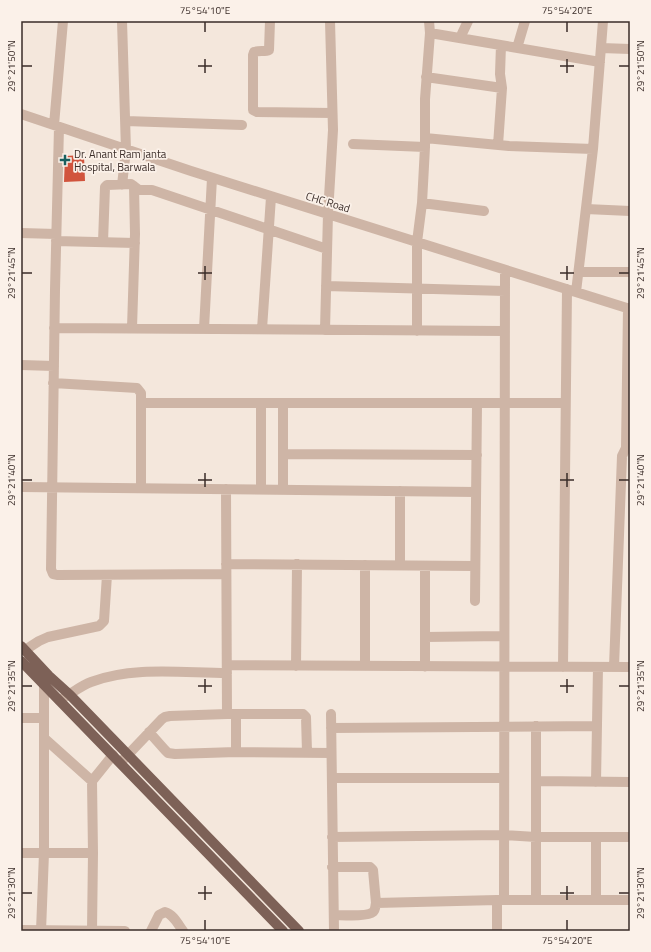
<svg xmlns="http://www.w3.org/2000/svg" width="651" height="952" font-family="'Titillium Web',sans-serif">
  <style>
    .building { fill: #d1543d }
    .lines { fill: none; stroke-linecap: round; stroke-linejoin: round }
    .minor { stroke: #ceb5a6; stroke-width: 10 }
    .primary { stroke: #7d6157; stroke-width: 10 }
    .ticks { fill: none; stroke: #3a2c28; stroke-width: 1.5 }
    .poi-dot { fill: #195f5e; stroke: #fbf1e9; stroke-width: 1.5 }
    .labels { text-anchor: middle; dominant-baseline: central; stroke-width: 3.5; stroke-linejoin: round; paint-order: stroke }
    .poi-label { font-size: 11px; fill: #3a2c28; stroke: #fbf1e9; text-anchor: start }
    .street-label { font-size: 11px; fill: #3a2c28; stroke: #fbf1e9 }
    .neatline { fill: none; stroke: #3a2c28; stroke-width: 1.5 }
    .ticks-label { font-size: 10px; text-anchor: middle; fill: #3a2c28 }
  </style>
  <rect width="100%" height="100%" fill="#f4e7dc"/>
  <path class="building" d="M84,155L85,181L64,182L65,156Z"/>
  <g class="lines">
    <path class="minor" d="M270,21L269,50C265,52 259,50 254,52L253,55V110L257,112L332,113
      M430,33L600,62
      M460,38L468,21
      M517,48L525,21
      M601,48L630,49
      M426,77L502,88
      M21,114L191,171L630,309
      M126,121L242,125
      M54,125L63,21
      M59,127L55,290L51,569L53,574L58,575L226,574
      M425,138L509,146L593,149
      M353,144L425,147
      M498,145L502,88L500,74L501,45
      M122,185L126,150L122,21
      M422,203L484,211
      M586,209L630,211
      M21,233L56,234
      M56,241L135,243
      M103,242L105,187L107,185L131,184L139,190H152L327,249
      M579,272H630
      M326,286L505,291
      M576,292L593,149L603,21
      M54,328L505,331
      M132,328L135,234L134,186
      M204,329L212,178
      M262,329L271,197
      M325,330L328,214L333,130L330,21
      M417,331V242L422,203L425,147V99L430,33L429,21
      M21,365L54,366
      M53,383L137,388L141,393V488
      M141,403H565
      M626,448L628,308
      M283,454L477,455
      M21,487L476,492
      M226,489L227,714
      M261,489V403
      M283,490V403
      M400,491V565
      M226,564L475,566
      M475,601L477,404
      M425,637L503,636
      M25,650L39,641L48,637L99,626L104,621L107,575
      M227,665L630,667
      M296,666L297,564
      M365,666V565
      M425,667V566
      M563,667L567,289
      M614,667L622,456L626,448H630
      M59,700C70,695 80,686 91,682C133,666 183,673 227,673
      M331,714L334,931
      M21,718H43
      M536,726V900
      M331,728L597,726
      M149,732L165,750L168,753L175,754L236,752L331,753
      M44,738L92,781
      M236,752V714
      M122,761L162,719L165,717L170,716L227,714H303L306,717L307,752
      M332,778H503
      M536,781L630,782
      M596,782L598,667
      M332,837L503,835L536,837H630
      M596,837V900
      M21,853H93
      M332,867H370L373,870L376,903
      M504,900L505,270
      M334,915C342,915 367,917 373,912C376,909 375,906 376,903L497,900H630
      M21,930L125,931
      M92,930L93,853L92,781L113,755
      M41,931L44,853V685
      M151,931L159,915L165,912C173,914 178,924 183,931
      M497,931V900"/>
    <path class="primary" d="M21,646L49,676L70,695L299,931
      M21,661L283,931"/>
  </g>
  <path class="ticks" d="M205,22V32M567,22V32M205,59V73M567,59V73M22,66H32M198,66H212M560,66H574M619,66H629M205,266V280M567,266V280M22,273H32M198,273H212M560,273H574M619,273H629M205,473V487M567,473V487M22,480H32M198,480H212M560,480H574M619,480H629M205,679V693M567,679V693M22,686H32M198,686H212M560,686H574M619,686H629M205,886V900M567,886V900M22,893H32M198,893H212M560,893H574M619,893H629M205,920V930M567,920V930"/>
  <path class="poi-dot" d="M63 154h4v4h4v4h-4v4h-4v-4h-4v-4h4z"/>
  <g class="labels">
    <g class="poi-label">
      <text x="74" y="154">Dr. Anant Ram janta<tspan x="74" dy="13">Hospital, Barwala</tspan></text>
    </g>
    <g class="street-label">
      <text transform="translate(328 202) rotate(17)">CHC Road</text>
    </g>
  </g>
  <rect width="651" height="952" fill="none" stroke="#fbf1e9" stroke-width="44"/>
  <rect x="22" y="22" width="607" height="908" class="neatline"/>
  <g class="ticks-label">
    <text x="205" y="14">75°54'10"E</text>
    <text x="567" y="14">75°54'20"E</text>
    <text transform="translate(11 66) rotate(-90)" y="4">29°21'50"N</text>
    <text transform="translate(640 66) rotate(-90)" y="4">29°21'50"N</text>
    <text transform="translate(11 273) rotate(-90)" y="4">29°21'45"N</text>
    <text transform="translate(640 273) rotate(-90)" y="4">29°21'45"N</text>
    <text transform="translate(11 480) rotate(-90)" y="4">29°21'40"N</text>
    <text transform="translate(640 480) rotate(-90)" y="4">29°21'40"N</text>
    <text transform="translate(11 686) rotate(-90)" y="4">29°21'35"N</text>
    <text transform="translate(640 686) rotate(-90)" y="4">29°21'35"N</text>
    <text transform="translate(11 893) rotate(-90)" y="4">29°21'30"N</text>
    <text transform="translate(640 893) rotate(-90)" y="4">29°21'30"N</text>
    <text x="205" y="944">75°54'10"E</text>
    <text x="567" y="944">75°54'20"E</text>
  </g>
</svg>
